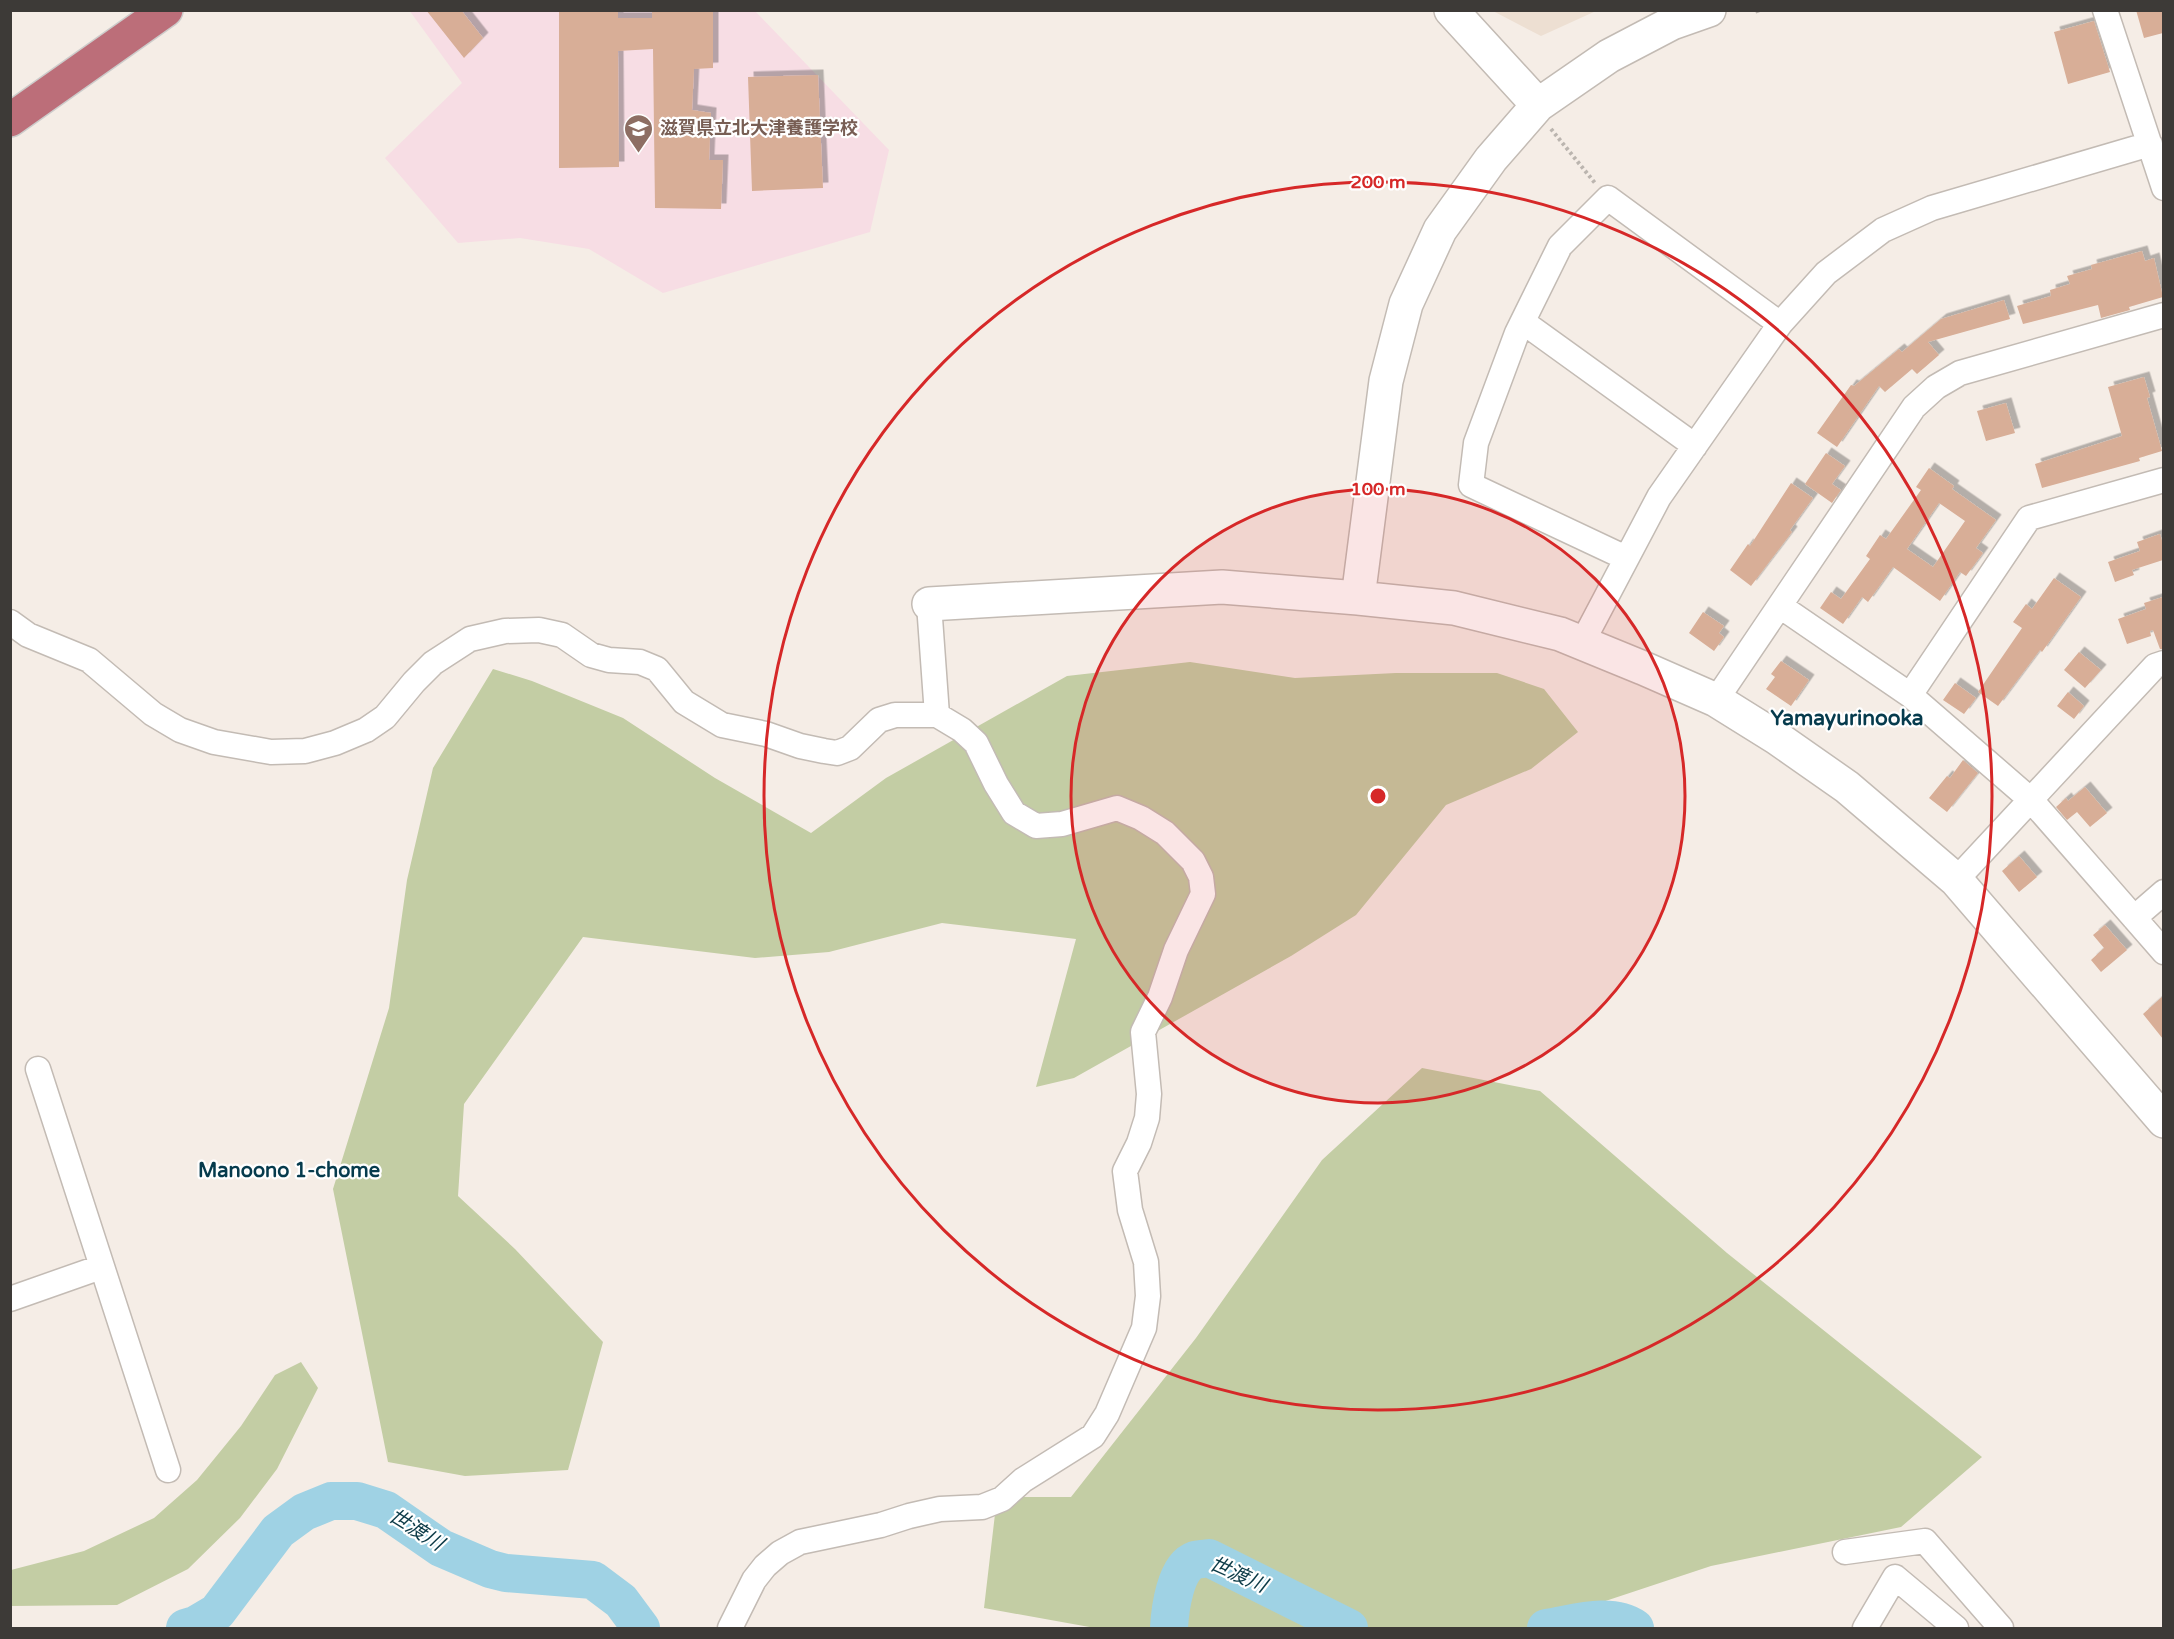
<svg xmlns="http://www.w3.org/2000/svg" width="2174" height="1639" font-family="'Varela Round','Noto Sans JP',sans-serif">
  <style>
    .built { fill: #eddfd2 }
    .education { fill: #f7dde4 }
    .green { fill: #c3cda4 }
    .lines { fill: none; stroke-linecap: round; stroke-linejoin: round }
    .river { stroke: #9fd2e4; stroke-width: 38 }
    .building { fill: #d8ae97; fill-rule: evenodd; filter: url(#shadow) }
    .street-casing { stroke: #c3bbb4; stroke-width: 27 }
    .secondary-casing { stroke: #c3bbb4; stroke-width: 36 }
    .highway-casing { stroke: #cdcccb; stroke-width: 36 }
    .path { stroke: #bbb5af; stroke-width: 4; stroke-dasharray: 3 3; stroke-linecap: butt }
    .street { stroke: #fff; stroke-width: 24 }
    .secondary { stroke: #fff; stroke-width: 33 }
    .highway { stroke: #bc6e79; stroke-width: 33 }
    .ring { fill: none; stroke: #d62828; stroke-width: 3 }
    .labels { text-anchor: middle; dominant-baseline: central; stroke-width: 4.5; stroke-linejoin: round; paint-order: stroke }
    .education-label { font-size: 18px; font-weight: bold; fill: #785e54; stroke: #fff; text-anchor: start }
    .neighbourhood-label { font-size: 20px; font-weight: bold; fill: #063b4d; stroke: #fff }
    .water-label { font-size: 20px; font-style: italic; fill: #0b3a47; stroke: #fff }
    .quarter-label { font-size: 21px; font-weight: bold; fill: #063b4d; stroke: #fff }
    .centre { fill: #d62828; stroke: #fff; stroke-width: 3 }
    .ring-label { font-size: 18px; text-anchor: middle; font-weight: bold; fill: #d62828; stroke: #fff; stroke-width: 4.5; stroke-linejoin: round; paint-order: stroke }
  </style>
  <defs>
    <filter id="shadow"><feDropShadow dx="5.5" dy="-5.5" stdDeviation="0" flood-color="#0004"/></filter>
  </defs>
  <rect width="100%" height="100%" fill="#f5ede6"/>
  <path class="built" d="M1493,11V10L1596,11L1541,36Z"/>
  <path class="education" d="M409,10L755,11L889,150L870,232L663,293L589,249L520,238L458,243L385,158L462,83Z"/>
  <path class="green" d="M1190,662L1295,678L1396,673H1497L1544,689L1578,732L1531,769L1446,805L1356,915L1291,956L1074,1078L1036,1087L1076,939L942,923L829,952L755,958L583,937L464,1104L458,1196L515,1249L603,1342L568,1470L465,1476L388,1462L333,1189L389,1008L407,880L433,768L493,669L532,681L623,718L715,778L811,833L886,778L1067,676Z
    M1422,1068L1540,1091L1727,1253L1982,1457L1901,1527L1711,1566L1524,1628H1095L984,1608L997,1497H1071L1196,1338L1322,1160Z
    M301,1362L318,1388L277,1469L240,1518L188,1569L117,1605L11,1606V1570L84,1551L154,1518L197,1480L241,1426L275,1375Z"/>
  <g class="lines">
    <path class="river" d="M185,1628L195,1625L217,1612L278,1531L304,1512L331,1501H357L386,1510L441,1548L490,1569L506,1573L593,1580L621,1601L641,1628
      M1169,1628C1170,1610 1175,1567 1195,1560C1199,1559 1205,1559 1209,1558L1349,1628
      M1546,1628C1573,1624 1611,1611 1635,1628"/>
  </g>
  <path class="building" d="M426,10H461L483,38L464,58Z
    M559,10H618V18H652V10H713V68L694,69L692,110L711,113L709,160H723L721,209L655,208L653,49L618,51L619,167L559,168Z
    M2136,10H2163V33L2144,38Z
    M2094,21L2110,72L2068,84L2054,32Z
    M818,75L823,188L752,191L748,77Z
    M2142,251L2145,261L2154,258L2163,297L2129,307L2130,310L2101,318L2098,305L2023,324L2017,306L2051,296L2050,290L2070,284L2067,276L2092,269L2091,265Z
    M2004,300L2010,319L1928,342L1939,355L1917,374L1912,369L1885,392L1879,386L1837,447L1817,433L1851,385L1854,386L1899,349L1902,352L1941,319Z
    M2144,377L2150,397L2147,398L2162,451L2139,458L2140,461L2042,488L2035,464L2122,436L2108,387Z
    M2006,403L2015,433L1986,441L1977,411Z
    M1826,453L1845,466L1832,484L1841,490L1832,503L1805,484Z
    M1929,468L1954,486L1952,489L1996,520L1976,548L1983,553L1966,576L1960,572L1940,601L1893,567L1868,602L1862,597L1843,624L1820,608L1831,592L1841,599L1870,559L1866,556L1880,535L1886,539L1921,490L1916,487ZM1939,503L1965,521L1933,567L1907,549Z
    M1791,483L1813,498L1790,530L1792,532L1751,586L1730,570L1748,544L1750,546Z
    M2160,534L2163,544V560L2132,570L2134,575L2115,582L2108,562L2140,551L2137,542Z
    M2054,578L2081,597L2042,652L2040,650L1998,706L1978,692L2022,628L2013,622L2026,604L2032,609Z
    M2163,597V649H2160L2153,630L2150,631L2151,636L2127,644L2118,619L2146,609L2144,603Z
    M1703,612L1724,626L1719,633L1724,637L1714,651L1689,633Z
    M2079,652L2101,670L2085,688L2064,670Z
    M1781,661L1809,680L1791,706L1766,689L1775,677L1771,674Z
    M1955,683L1976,698L1964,714L1943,700Z
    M2068,692L2084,706L2074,719L2057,706Z
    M1963,760L1978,773L1947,812L1929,798L1947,776L1950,778Z
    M2085,787L2107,813L2090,827L2077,812L2067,820L2056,807L2066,798L2068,801Z
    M2019,856L2037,877L2019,892L2002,871Z
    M2105,925L2127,950L2101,972L2091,960L2104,948L2093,935Z
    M2163,996V1039L2143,1014Z"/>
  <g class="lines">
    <defs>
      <path id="street" d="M2105,10L2164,188
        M1523,322L1695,446
        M1626,558L1471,485L1476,443L1517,333L1560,246L1608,198L1780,324
        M929,604L937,715
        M1780,606L1910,695L2031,800L2164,952
        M10,622L28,635L89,660L153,714L180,730L214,742L271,752L305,751L335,743L366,730L385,717L414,682L433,663L470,639L505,631L539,630L562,635L591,655L609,660L640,662L657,669L684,702L722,725L766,734L800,746L824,751L837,753L850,748L879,720L895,715H937L962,730L976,743L996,784L1014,813L1036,826L1062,824L1117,808L1141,818L1165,833L1193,861L1201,877L1203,894L1176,950L1160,997L1143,1032L1149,1094L1147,1118L1139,1143L1125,1171L1130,1210L1146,1262L1148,1296L1144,1328L1107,1414L1093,1436L1023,1480L1002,1499L982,1507L940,1509L909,1516L881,1525L800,1542L780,1553L765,1566L754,1580L730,1628
        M1582,643L1659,497L1780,324L1826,273L1883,230L1932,208L2150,144
        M1910,695L2029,518L2164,480
        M1716,700L1914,407L1936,387L1960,373L2164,315
        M1956,880L2155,666L2164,663
        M2134,918L2164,892
        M38,1069L168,1470
        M10,1299L101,1267
        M1845,1552L1925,1541L2001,1628
        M1865,1628L1895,1577L1956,1628"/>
      <path id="secondary" d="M1451,10L1538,105
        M1358,598L1386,381L1406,304L1440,230L1491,159L1538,105L1609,56L1672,23L1709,10
        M929,604L1222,587L1358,598L1454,608L1560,634L1643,668L1716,700L1777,738L1847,787L1956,880L2164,1121"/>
      <path id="highway" d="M10,120L166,10"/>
    </defs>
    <use href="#street" class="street-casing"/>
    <use href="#secondary" class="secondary-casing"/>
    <use href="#highway" class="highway-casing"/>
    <path class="path" d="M1757,10L1758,13
      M1551,129L1595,183"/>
    <use href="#street" class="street"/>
    <use href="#secondary" class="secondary"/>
    <use href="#highway" class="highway"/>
  </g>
  <circle cx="1378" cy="796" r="307" fill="#d62828" fill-opacity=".12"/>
  <g class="ring">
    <circle cx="1378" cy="796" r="307"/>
    <circle cx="1378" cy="796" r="614"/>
  </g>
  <defs>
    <symbol id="school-pin" viewBox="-11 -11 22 30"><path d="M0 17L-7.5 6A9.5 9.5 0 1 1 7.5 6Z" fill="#8d6e63" stroke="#fff"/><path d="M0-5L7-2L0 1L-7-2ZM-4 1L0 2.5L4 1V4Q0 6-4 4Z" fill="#fff"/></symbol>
  </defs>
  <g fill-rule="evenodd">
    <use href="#school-pin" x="622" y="112" width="33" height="45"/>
  </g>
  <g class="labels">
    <g class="education-label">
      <text x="660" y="128">滋賀県立北大津養護学校</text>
    </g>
    <g class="neighbourhood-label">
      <text x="289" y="1171">Manoono 1-chome</text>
    </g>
    <g class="water-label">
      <text transform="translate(416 1530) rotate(32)">世渡川</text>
      <text transform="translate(1238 1575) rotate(24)">世渡川</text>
    </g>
    <g class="quarter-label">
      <text x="1847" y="718">Yamayurinooka</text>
    </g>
  </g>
  <circle cx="1378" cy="796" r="9" class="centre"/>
  <g class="ring-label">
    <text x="1378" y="188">200 m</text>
    <text x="1378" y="495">100 m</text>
  </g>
  <rect width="2174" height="1639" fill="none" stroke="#3d3a37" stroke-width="24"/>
</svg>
